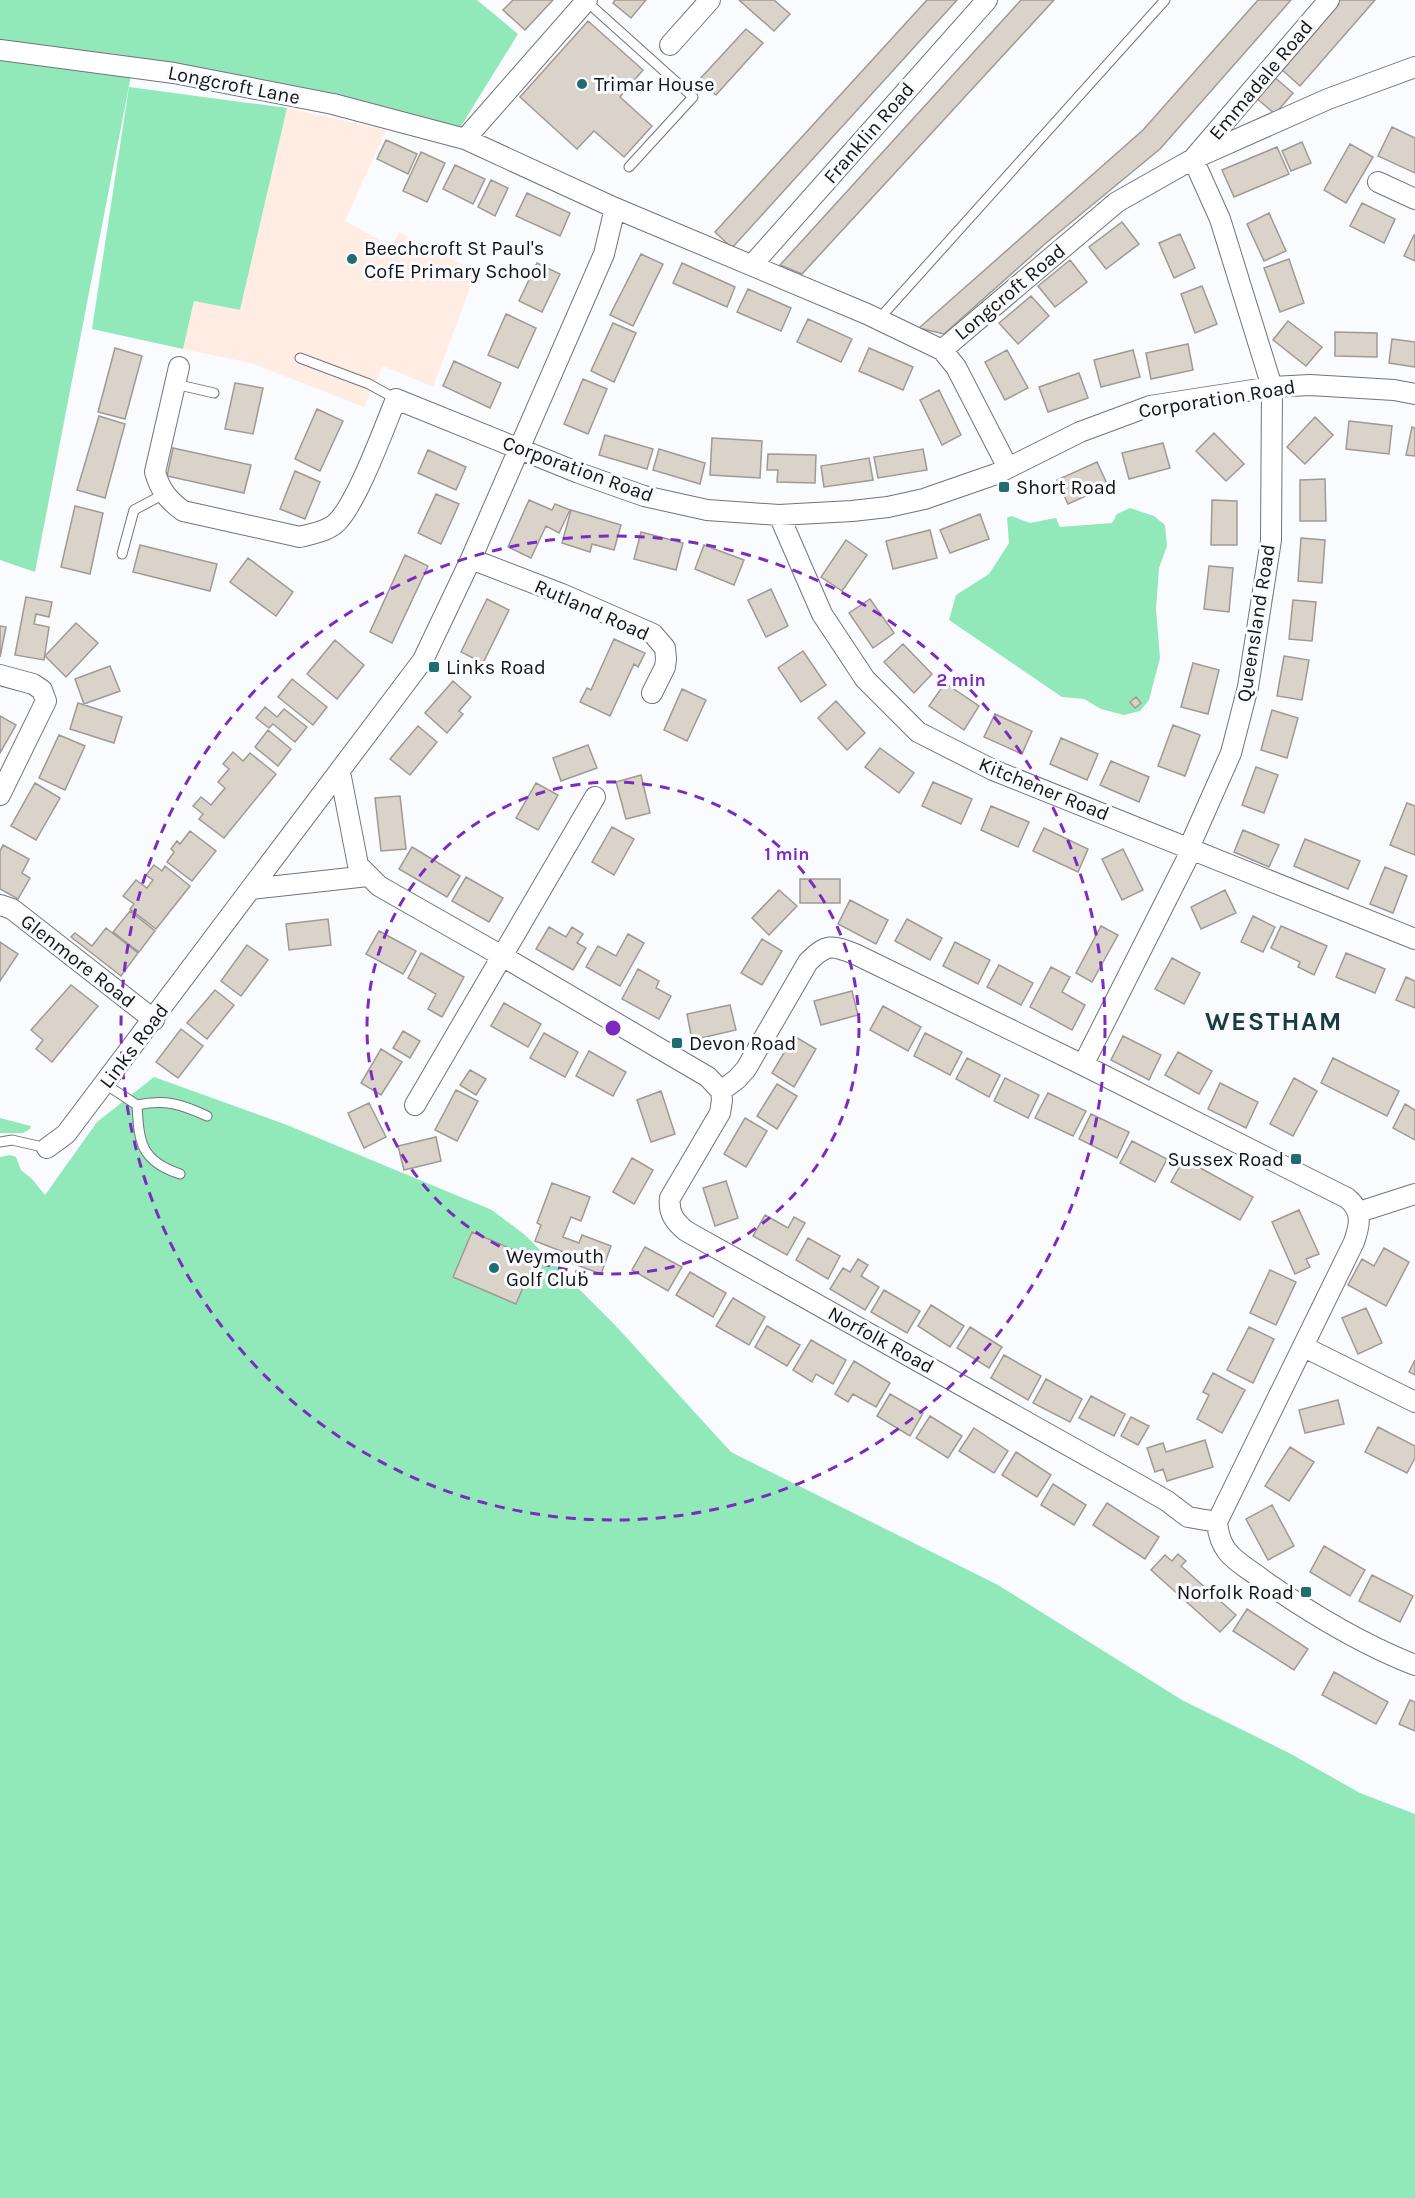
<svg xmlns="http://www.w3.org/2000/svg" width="1415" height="2198" font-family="Karla,sans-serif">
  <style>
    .education { fill: #ffede3 }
    .green { fill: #91e9ba }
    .building { fill: #dad3ca; stroke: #a09a92; stroke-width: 1.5 }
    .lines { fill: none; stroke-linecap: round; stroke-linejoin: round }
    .service-casing { stroke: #72737c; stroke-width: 11 }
    .minor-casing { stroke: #72737c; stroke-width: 22 }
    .service { stroke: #fff; stroke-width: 9 }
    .minor { stroke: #fff; stroke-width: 20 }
    .ring { fill: none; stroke: #7b2cbf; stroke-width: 3; stroke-dasharray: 10 8 }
    .poi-dot { fill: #206c72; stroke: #fafbff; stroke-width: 2 }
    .labels { text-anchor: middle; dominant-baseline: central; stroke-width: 6; stroke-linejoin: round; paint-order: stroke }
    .street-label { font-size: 20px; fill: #141417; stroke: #fafbff }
    .poi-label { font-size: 20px; fill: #141417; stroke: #fafbff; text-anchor: start }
    .district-label { font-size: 26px; font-weight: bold; letter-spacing: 1.5px; fill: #1a3c3f; stroke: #fafbff }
    .centre { fill: #7b2cbf; stroke: #fafbff; stroke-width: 3 }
    .ring-label { font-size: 18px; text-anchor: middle; font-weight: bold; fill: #7b2cbf; stroke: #fafbff; stroke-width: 6; stroke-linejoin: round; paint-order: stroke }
  </style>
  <rect width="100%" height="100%" fill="#fafbff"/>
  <path class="education" d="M287,108L386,130L345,221L392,247L399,232L476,272L433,387L383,366L364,407L251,363L183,349L194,301L240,310Z"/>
  <path class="green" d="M0,0H477L518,34L458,131L134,60L35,572L0,560Z
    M129,87L287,108L240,310L194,301L183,349L92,329Z
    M1130,508L1154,516L1165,525L1167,546L1159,568L1156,609L1160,658L1149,700L1140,711L1124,715L1101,709L1084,699L1062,697L949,620L956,595L989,574L1009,543L1007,518L1011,516L1030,523L1056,518L1060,527L1112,523L1117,514Z
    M154,1077L287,1125L492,1210L525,1235L615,1325L731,1452L998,1585L1182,1700L1291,1754L1360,1793L1415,1814V2198H0V1157L10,1155L16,1157L21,1170L32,1179L45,1195L97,1122Z
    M0,1118L31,1126L30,1129L23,1133H0Z"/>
  <path class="building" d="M513,0H553L525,30L503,10Z
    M615,0H646L631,18L613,3Z
    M739,0H774L790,14L774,31Z
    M927,0H957L732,248L715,232Z
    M1021,0H1054L802,274L780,265Z
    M1258,0H1291L1160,149L1046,243L944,334L919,328L1143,130Z
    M1340,0H1375L1300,86L1280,68Z
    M588,21L643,70L620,97L652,126L624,157L594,131L577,149L520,97Z
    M746,29L763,43L716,95L699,80Z
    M1273,76L1293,93L1275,114L1255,97Z
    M1392,127L1415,138V173L1378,156Z
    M386,140L417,154L408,174L377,159Z
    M1302,142L1311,163L1291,171L1282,151Z
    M1350,144L1373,157L1346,203L1324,190Z
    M1277,147L1289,174L1234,197L1222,170Z
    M421,152L445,163L427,202L403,191Z
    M455,165L485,179L473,204L443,189Z
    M491,180L508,188L495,216L478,207Z
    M527,193L570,213L560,236L516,216Z
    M1362,203L1395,219L1384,243L1350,226Z
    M1269,213L1286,251L1264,261L1247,224Z
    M1122,222L1139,244L1106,269L1089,247Z
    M1180,234L1195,268L1174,278L1159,243Z
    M1414,235H1415V261L1404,256Z
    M641,254L663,264L633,326L610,315Z
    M1289,259L1304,303L1280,312L1264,268Z
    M1070,260L1087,282L1055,307L1038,286Z
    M537,263L560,274L542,312L519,301Z
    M682,263L735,287L727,307L673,283Z
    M1202,286L1217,324L1195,333L1181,294Z
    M748,289L791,308L781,331L737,312Z
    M1031,296L1049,316L1018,344L999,323Z
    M506,314L536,328L518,368L488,355Z
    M808,319L852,339L841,362L797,342Z
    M1288,321L1322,347L1306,366L1273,340Z
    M613,323L636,333L614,382L591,371Z
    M1335,332L1377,333V357L1335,356Z
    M1392,339L1415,342V367L1389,363Z
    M1188,344L1193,370L1151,379L1146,353Z
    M115,348L142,356L125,419L98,412Z
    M869,348L913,367L903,390L859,371Z
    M1007,350L1028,388L1005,400L985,362Z
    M1133,350L1140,377L1101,387L1094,360Z
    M454,361L501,383L490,408L443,386Z
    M1079,373L1088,398L1048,412L1039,387Z
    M583,379L607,389L588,434L564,424Z
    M235,383L263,388L253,434L225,429Z
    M939,390L961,435L942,445L920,400Z
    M317,409L343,421L320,471L295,459Z
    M99,416L125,424L105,498L77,490Z
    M1315,417L1333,435L1305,464L1287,447Z
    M1349,421L1392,426L1389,454L1346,449Z
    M1412,427L1415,428V456L1406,455Z
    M1214,433L1244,464L1226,481L1196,451Z
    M605,435L653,449L647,469L599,455Z
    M712,438L762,441L760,478L710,475Z
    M1163,443L1170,468L1129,479L1122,453Z
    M173,448L251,465L244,493L167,476Z
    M659,449L705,463L700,484L653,470Z
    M923,449L927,470L878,478L874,457Z
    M428,450L466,467L456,490L418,473Z
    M768,454L816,455L815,483L777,482L778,470H767Z
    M869,458L873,480L824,487L821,466Z
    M1097,462L1108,486L1068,504L1057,480Z
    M295,471L320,482L305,519L280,509Z
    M1325,479L1326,521H1300V480Z
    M436,494L459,504L441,544L418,533Z
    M529,500L552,510L555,504L570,510L559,533L546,526L531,558L508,547Z
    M1212,500L1237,501V545H1211Z
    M75,506L103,513L90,574L61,567Z
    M571,510L621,525L614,550L592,544L590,552L562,543Z
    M980,514L989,539L950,553L940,530Z
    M930,530L937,558L893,569L886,541Z
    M641,532L683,543L676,570L634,559Z
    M1301,538L1325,540L1322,583L1298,581Z
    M846,540L867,555L842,591L821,577Z
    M140,545L217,564L210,591L133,572Z
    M704,545L744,560L734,585L695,569Z
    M405,555L428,566L392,643L370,632Z
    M248,558L293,592L276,616L230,582Z
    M1209,566L1233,568L1229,612L1204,609Z
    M771,589L788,626L766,637L748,600Z
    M26,597L52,602L49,617L36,614L34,624L49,627L44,660L15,655Z
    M487,599L509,610L483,663L461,652Z
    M870,599L894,633L873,648L849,613Z
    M1293,600L1316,602L1312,641L1289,639Z
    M76,623L98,643L66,677L45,656Z
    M0,626L6,627L0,657Z
    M614,639L645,653L638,667L634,664L610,716L580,702L587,688L591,690Z
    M335,640L364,665L337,699L307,674Z
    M903,644L932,674L914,693L884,662Z
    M803,651L826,685L801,702L778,668Z
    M1284,656L1309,660L1302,700L1277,696Z
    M1193,663L1219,670L1208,714L1181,707Z
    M110,666L120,691L84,704L75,679Z
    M292,679L327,707L313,725L278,697Z
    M453,681L471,697L459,711L463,714L447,733L425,713Z
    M945,683L979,706L964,730L929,706Z
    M682,689L706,700L687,741L664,730Z
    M1136,697L1141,703L1135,708L1130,702Z
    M836,701L865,733L847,750L818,718Z
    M78,703L122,717L114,743L70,729Z
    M265,707L277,717L284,709L307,727L295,742L273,724L269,728L256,718Z
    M1272,710L1298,718L1287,758L1261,750Z
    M995,714L1032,731L1022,754L984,737Z
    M0,716L16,725L0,753Z
    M1173,725L1200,735L1185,776L1158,766Z
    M418,726L437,742L410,775L390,759Z
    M268,730L291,749L278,766L255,747Z
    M59,735L85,746L65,790L39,778Z
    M1061,738L1098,754L1087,780L1050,764Z
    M588,745L597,768L561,781L553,758Z
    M880,748L914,773L899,793L865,767Z
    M233,752L243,761L250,753L276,774L224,838L199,819L203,814L193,806L201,797L211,805L225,788L218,782L229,769L223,764Z
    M1111,761L1149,777L1139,802L1100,785Z
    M1256,767L1278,775L1264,813L1242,805Z
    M641,775L650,813L626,819L616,782Z
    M933,782L972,799L961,824L922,806Z
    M35,783L60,798L36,840L11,826Z
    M536,783L558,795L538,830L516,818Z
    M400,796L406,849L381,851L375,798Z
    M1407,803L1415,806V855L1390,845Z
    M991,806L1029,822L1018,847L981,830Z
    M612,827L634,839L614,875L592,862Z
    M1044,828L1088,849L1078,872L1033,851Z
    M1243,830L1279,845L1269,867L1234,852Z
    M190,831L216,851L192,881L167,862L174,852L171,849L177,841L180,844Z
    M1305,839L1360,861L1348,889L1294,866Z
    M3,845L29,859L22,873L30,878L18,899L0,889V851Z
    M412,847L460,876L447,897L399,869Z
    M1123,849L1143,890L1122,900L1102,859Z
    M154,865L162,871L165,866L190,886L156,929L130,909L134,904L123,896L136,880L147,888L153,880L146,875Z
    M1385,867L1407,876L1393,913L1370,904Z
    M466,877L503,898L489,922L452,901Z
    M800,879H840V903H800Z
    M779,890L797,906L769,935L752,918Z
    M1225,890L1236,913L1201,929L1191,907Z
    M850,900L888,920L876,944L838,924Z
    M130,911L155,931L139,952L113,932Z
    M1253,916L1275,927L1263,952L1241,942Z
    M328,919L331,945L289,950L286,924Z
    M907,919L942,938L930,960L895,941Z
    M1101,926L1118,935L1092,982L1076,973Z
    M1281,926L1327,946L1314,975L1298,967L1300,962L1271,948Z
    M549,927L566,937L572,927L583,934L577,943L586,948L573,970L536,949Z
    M106,928L138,953L121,976L71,937L75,933L92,946Z
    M379,931L416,951L403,974L366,954Z
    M628,934L644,943L620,986L586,967L598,946L616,956Z
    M762,939L782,951L762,985L741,973Z
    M0,942L18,954L0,981Z
    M955,942L990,960L978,984L943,966Z
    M247,945L268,960L241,996L221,981Z
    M421,953L464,977L442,1017L428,1009L436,994L408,978Z
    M1346,953L1385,969L1375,993L1336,977Z
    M1172,958L1200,973L1184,1004L1155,989Z
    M999,965L1033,983L1021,1005L987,987Z
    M1051,967L1070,977L1062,992L1085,1005L1072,1030L1030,1007Z
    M638,969L659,981L656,988L671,996L659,1019L622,999Z
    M1406,977L1415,981V1008L1396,1000Z
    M71,985L98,1006L52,1062L36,1049L43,1040L31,1030Z
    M215,990L234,1005L207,1039L187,1023Z
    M852,991L858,1015L821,1025L814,1001Z
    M504,1003L541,1024L528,1047L491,1026Z
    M730,1005L736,1030L692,1040L687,1014Z
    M883,1006L921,1027L908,1051L870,1030Z
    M181,1029L203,1046L178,1078L156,1062Z
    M403,1031L420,1041L410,1058L393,1048Z
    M544,1033L578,1052L565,1077L530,1058Z
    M925,1033L962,1052L950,1075L914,1056Z
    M794,1036L816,1049L794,1087L772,1073Z
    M1123,1036L1161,1055L1149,1080L1111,1060Z
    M381,1049L402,1062L381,1095L361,1083Z
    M589,1051L626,1072L613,1096L576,1076Z
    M1178,1052L1212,1071L1199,1094L1165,1075Z
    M967,1058L1000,1075L989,1097L956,1079Z
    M1333,1058L1399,1091L1387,1116L1321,1083Z
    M470,1070L486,1079L476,1095L460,1085Z
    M1005,1078L1039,1095L1028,1118L994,1101Z
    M1294,1078L1317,1091L1293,1136L1270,1124Z
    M1220,1083L1258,1102L1246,1128L1208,1109Z
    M777,1084L797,1096L777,1129L757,1116Z
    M456,1090L478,1101L457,1141L435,1130Z
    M661,1091L675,1134L651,1142L637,1100Z
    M1048,1093L1086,1111L1073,1136L1035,1118Z
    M369,1103L386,1137L364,1148L348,1113Z
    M1405,1104L1415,1110V1140L1393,1128Z
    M1091,1114L1129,1132L1117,1158L1079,1139Z
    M745,1118L767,1131L746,1167L724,1154Z
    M436,1137L441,1161L404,1170L398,1146Z
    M1132,1141L1167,1159L1155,1182L1120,1163Z
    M632,1158L653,1170L634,1204L613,1192Z
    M1184,1159L1253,1197L1240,1220L1171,1182Z
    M726,1181L738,1218L715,1226L703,1188Z
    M552,1183L590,1197L581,1221L571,1217L563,1237L579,1243L582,1235L611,1246L601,1274L563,1260L566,1253L535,1241L541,1225L537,1223Z
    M1299,1210L1319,1254L1306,1259L1310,1267L1295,1274L1272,1222Z
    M765,1215L788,1228L794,1217L805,1223L787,1255L753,1236Z
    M472,1232L535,1259L516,1304L453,1277Z
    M808,1238L840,1256L828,1279L796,1260Z
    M645,1247L682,1267L668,1291L632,1270Z
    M1384,1248L1409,1262L1386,1306L1348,1285L1362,1259L1374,1266Z
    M858,1259L868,1265L861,1276L879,1287L865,1310L830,1289L843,1268L850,1272Z
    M1270,1270L1296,1282L1276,1325L1250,1313Z
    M690,1272L726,1293L713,1317L676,1295Z
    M884,1290L920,1311L907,1333L871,1312Z
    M733,1298L765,1317L749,1345L716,1326Z
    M931,1305L964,1326L950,1347L918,1326Z
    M1366,1308L1382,1343L1358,1354L1342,1318Z
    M767,1326L800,1345L787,1366L755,1347Z
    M970,1327L1002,1347L989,1368L957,1348Z
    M1249,1327L1274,1339L1253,1383L1227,1370Z
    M811,1340L846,1360L833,1384L816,1374L812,1382L793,1370Z
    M1004,1355L1041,1376L1028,1400L991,1378Z
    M1415,1360V1375L1409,1372Z
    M854,1361L890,1383L876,1407L853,1394L848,1402L835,1394Z
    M1213,1373L1245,1390L1222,1433L1197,1419L1209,1395L1203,1392Z
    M1046,1379L1082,1399L1070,1422L1033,1403Z
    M890,1394L923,1413L910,1436L877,1416Z
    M1091,1396L1125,1414L1114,1436L1079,1418Z
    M1338,1400L1344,1424L1305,1433L1299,1410Z
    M930,1416L962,1436L948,1458L916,1438Z
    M1131,1417L1149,1426L1138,1445L1121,1436Z
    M1378,1427L1415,1446V1458L1407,1473L1365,1452Z
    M974,1428L1008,1451L994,1473L959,1451Z
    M1205,1440L1213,1467L1167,1481L1163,1469L1155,1472L1147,1448L1163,1443L1166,1452Z
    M1290,1447L1314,1462L1289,1501L1265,1486Z
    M1016,1452L1051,1475L1037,1497L1002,1475Z
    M1053,1484L1086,1505L1074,1525L1041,1505Z
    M1107,1503L1159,1537L1145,1559L1093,1525Z
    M1272,1505L1294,1546L1268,1560L1246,1519Z
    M1324,1546L1365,1570L1350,1596L1310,1572Z
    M1178,1554L1186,1561L1181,1566L1236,1615L1220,1632L1151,1570L1165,1555L1172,1561Z
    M1372,1575L1413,1596L1400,1622L1359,1601Z
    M1247,1609L1308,1649L1294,1670L1233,1631Z
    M1334,1672L1388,1702L1376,1724L1322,1695Z
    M1410,1700L1415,1702V1731L1399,1724Z"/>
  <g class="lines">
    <defs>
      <path id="service" d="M586,1L693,97L629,167
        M878,320L1165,0
        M300,358L369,384L396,399
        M175,384L214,393
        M122,554L134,510L164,494
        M105,1084L137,1105C139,1143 141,1161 180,1174
        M137,1105C165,1099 181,1104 207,1116
        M0,1142L12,1140L47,1148"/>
      <path id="minor" d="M670,45L710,0
        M0,50L174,73L333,104L465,139L615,208L867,314L942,350L1117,202L1193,159L1328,99L1415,67
        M465,139L587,0
        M1378,182L1415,199
        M752,265L987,0
        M942,350L956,367L1008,468
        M179,367L155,472C160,490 168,500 183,511L300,537C311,534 325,532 335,524C356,506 384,428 396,399L579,473L644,496L707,510L779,515L852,511L888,507L924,499L996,474L1080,432L1150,406L1272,387L1310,385L1394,390L1415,394
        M779,515L822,614L865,679L918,732L993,770L1415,939
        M471,559L562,594L653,634L665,648L666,659L665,667L652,693
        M0,675L33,684L42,690L46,701L0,795
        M340,772L358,865L379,886L502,956L708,1077L721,1091
        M251,889L368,876
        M0,905L12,909L154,1020
        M1083,1065L1191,851L1192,841L1231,753L1248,687L1271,540L1272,387L1220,219L1193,159L1329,0
        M721,1091L737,1079L746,1069L808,962C827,943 832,945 855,954L1083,1065L1347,1198C1363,1211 1360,1225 1354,1242L1217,1522
        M721,1091L722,1100L720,1113L670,1198C668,1213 675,1222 686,1231L1139,1485L1167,1501L1188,1517L1217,1522
        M415,1105L595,797
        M47,1148L66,1134L423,660L471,559L604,254L615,208
        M1359,1212L1415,1194
        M1304,1347L1415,1402
        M1217,1522C1218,1533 1220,1542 1227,1551C1236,1563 1252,1571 1263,1580C1310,1613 1361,1644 1415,1665"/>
    </defs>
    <use href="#service" class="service-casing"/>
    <use href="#minor" class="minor-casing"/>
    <use href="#service" class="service"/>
    <use href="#minor" class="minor"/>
  </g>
  <g class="ring">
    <circle cx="613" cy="1028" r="246"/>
    <circle cx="613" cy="1028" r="492"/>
  </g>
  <g class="poi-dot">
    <circle cx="582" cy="84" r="6"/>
    <circle cx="352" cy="259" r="6"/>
    <rect x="998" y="481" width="12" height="12" rx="3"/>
    <rect x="428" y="661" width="12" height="12" rx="3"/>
    <rect x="671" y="1037" width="12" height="12" rx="3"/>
    <rect x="1290" y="1153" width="12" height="12" rx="3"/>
    <circle cx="494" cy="1268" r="6"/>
    <rect x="1300" y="1586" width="12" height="12" rx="3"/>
  </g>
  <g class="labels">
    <g class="street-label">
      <text transform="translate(1261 80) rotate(-50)">Emmadale Road</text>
      <text transform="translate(234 85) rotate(11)">Longcroft Lane</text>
      <text transform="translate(869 133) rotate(-49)">Franklin Road</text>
      <text transform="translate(1010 292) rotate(-40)">Longcroft Road</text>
      <text transform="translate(1217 399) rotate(-9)">Corporation Road</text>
      <text transform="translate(578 469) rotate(20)">Corporation Road</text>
      <text transform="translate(592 610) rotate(24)">Rutland Road</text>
      <text transform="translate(1256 623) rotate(-81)">Queensland Road</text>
      <text transform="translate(1044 789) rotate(22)">Kitchener Road</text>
      <text transform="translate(78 961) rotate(38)">Glenmore Road</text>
      <text transform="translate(134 1046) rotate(-53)">Links Road</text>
      <text transform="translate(881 1340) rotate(29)">Norfolk Road</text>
    </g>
    <g class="poi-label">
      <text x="594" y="84">Trimar House</text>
      <text x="364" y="248">Beechcroft St Paul's<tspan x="364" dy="23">CofE Primary School</tspan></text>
      <text x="1016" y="487">Short Road</text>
      <text x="446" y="667">Links Road</text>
      <text x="689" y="1043">Devon Road</text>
      <text x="1284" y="1159" text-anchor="end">Sussex Road</text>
      <text x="506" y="1256">Weymouth<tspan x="506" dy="23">Golf Club</tspan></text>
      <text x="1294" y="1592" text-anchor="end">Norfolk Road</text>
    </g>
    <g class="district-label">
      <text x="1274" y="1021">WESTHAM</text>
    </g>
  </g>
  <circle cx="613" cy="1028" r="9" class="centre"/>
  <g class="ring-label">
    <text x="961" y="686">2 min</text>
    <text x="787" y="860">1 min</text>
  </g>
</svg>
